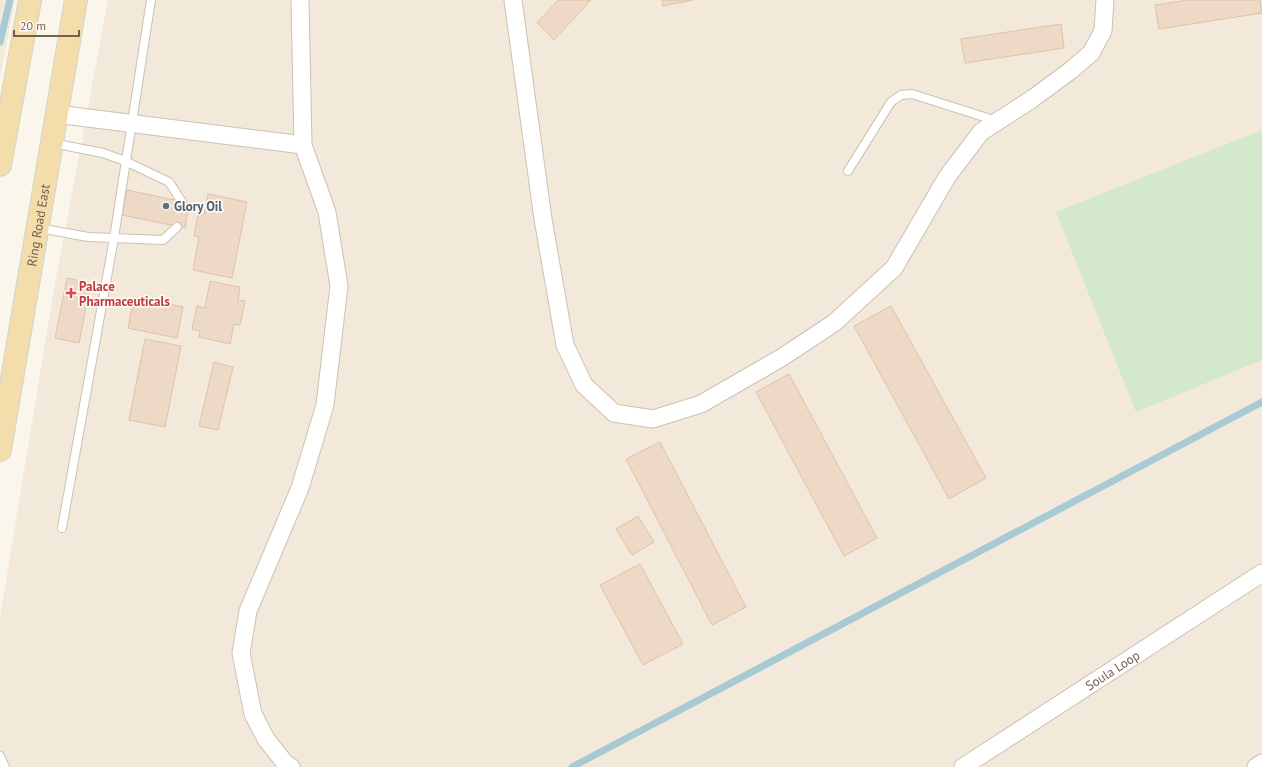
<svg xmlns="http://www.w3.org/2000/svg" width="1262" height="767" font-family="'PT Sans',sans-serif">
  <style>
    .residential { fill: #f2e9db }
    .green { fill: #d4e8cb }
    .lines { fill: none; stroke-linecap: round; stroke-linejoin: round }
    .stream { stroke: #a8cad4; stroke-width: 7 }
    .building { fill: #eed9c6; stroke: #dfc2a7 }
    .service-casing { stroke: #cdc0b2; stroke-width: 10 }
    .minor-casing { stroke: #cdc0b2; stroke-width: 19 }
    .primary-casing { stroke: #d8d2ce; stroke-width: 24 }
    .service { stroke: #fff; stroke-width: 8 }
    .minor { stroke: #fff; stroke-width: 17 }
    .primary { stroke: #f3deab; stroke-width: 22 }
    .service-dot { fill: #5c6f8a; stroke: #fefaf2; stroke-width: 1.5 }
    .health-dot { fill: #e0444e; stroke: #fefaf2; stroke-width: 1.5 }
    .labels { text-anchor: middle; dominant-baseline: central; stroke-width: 3.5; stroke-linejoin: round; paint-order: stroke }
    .service-label { font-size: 13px; font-weight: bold; fill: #4e5e75; stroke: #fefaf2; text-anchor: start }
    .street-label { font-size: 13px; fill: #756050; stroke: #fefaf2 }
    .health-label { font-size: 13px; font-weight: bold; fill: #be3a42; stroke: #fefaf2; text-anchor: start }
  </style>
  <rect width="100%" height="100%" fill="#fbf6ec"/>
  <path class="residential" d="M0,0H15L0,77Z
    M108,0H1262V767H0V617L53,295Z"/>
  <path class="green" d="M1262,130V360L1136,412L1056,212Z"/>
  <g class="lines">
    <path class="stream" d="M0,42L10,0
      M572,767L1262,402"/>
  </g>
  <path class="building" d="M558,0H591L554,40L537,23Z
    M662,0H693L663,6Z
    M1188,0H1260L1262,13L1159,29L1155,5Z
    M1061,24L1064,48L965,63L961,39Z
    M127,190L189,203L185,228L122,215Z
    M208,194L247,202L232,278L193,270L199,237L194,236L198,214L204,215Z
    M67,278L91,283L79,343L55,338Z
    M210,281L240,287L238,300L245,301L240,325L234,324L230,344L199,337L200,331L192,329L197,306L205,308Z
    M134,297L183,307L177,338L128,328Z
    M891,306L986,478L949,499L854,326Z
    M145,339L181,346L165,427L129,420Z
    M214,362L233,367L218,430L199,426Z
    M789,374L877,538L844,556L756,392Z
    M660,442L746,607L712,625L626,459Z
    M638,516L654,542L632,555L616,529Z
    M640,564L683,644L643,665L600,585Z"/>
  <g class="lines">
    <defs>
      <path id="service" d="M52,143L103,153L125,161L169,182L182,202
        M848,171L891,102L901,95L912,94L997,121
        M39,228L88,237L163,240L177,227
        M62,528L114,238L151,0
        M0,756L5,767"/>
      <g id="minor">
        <path d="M513,0L543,219L565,345L584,385L614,413L653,419L701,404L781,358L834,323L894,268L947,177L981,132L1032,99L1070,71L1091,53L1103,31L1105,0"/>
        <path d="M56,114L303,145"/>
        <path d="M291,767L285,763L266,739L253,714L241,653L248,611L300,488L325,405L339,286L327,212L303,145L300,0"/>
        <path id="s1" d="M963,767L1262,573"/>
        <path d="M1256,767L1262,763"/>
      </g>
      <g id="primary">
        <path d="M0,165L30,0"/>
        <path id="s2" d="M0,450L76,0"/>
      </g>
    </defs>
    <use href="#service" class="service-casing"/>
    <use href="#minor" class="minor-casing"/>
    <use href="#primary" class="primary-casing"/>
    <use href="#service" class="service"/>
    <use href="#minor" class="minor"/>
    <use href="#primary" class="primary"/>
  </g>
  <circle class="service-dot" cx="166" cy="206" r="4"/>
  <path class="health-dot" d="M69 287h4v4h4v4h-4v4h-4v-4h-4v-4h4z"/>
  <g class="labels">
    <g class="service-label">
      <text x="174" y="206">Glory Oil</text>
    </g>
    <g class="street-label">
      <text stroke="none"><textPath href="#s2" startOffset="228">Ring Road East</textPath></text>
      <text stroke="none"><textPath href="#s1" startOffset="178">Soula Loop</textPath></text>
    </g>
    <g class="health-label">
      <text x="79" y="286">Palace<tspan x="79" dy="15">Pharmaceuticals</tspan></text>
    </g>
  </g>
  <path d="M14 30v6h65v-6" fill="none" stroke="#756050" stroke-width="2"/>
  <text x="20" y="30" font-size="12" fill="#756050" stroke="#fefaf2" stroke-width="3" paint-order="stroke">20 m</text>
</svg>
